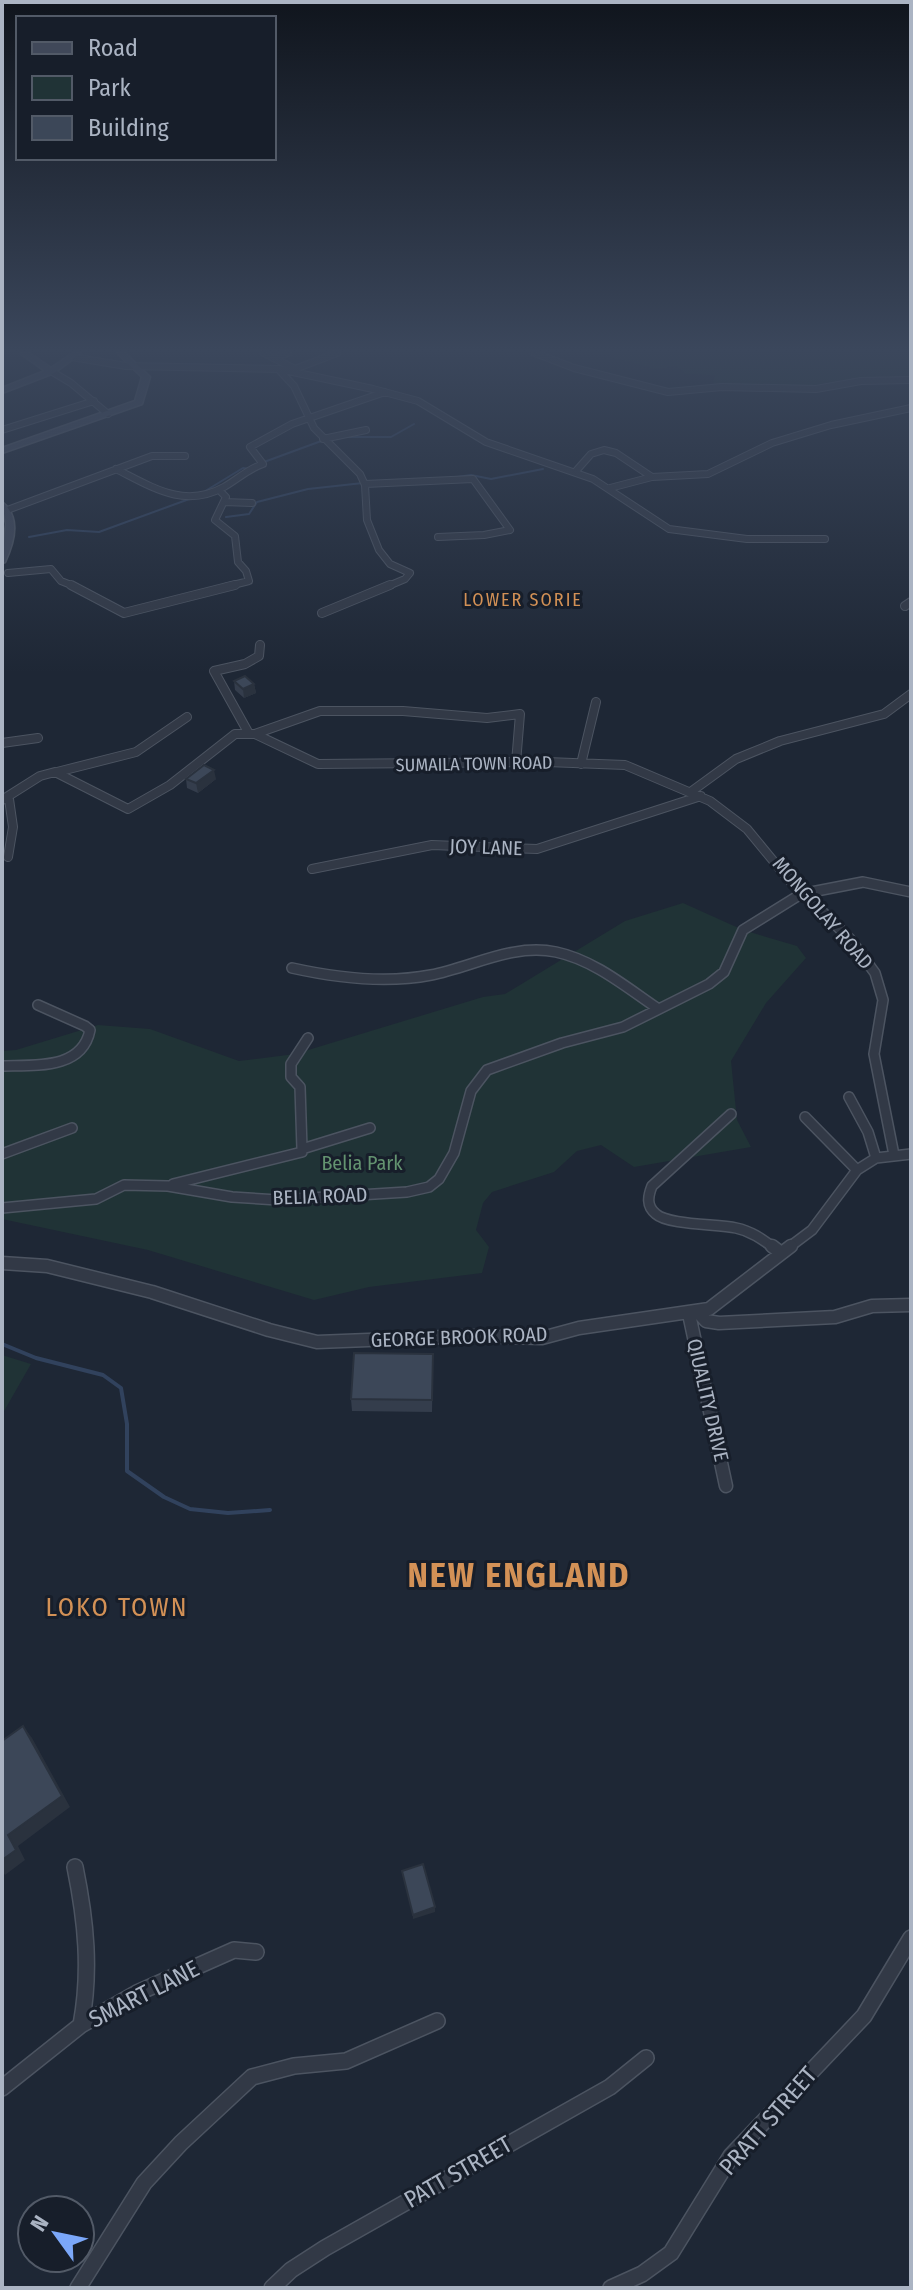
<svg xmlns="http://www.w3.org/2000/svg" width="913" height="2290" font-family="'Fira Sans Condensed',sans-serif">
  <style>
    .green { fill: #203336 }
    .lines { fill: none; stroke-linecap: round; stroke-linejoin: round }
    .stream-far1 { stroke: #31425d; stroke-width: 2 }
    .stream { stroke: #31425d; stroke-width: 4 }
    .street-far4-casing { stroke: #4c5461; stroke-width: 8 }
    .street-far3-casing { stroke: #4c5461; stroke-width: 10 }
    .street-far2-casing { stroke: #4c5461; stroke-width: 12 }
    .street-far1-casing { stroke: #4c5461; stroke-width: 15 }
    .street-casing { stroke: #4c5461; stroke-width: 18 }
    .secondary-casing { stroke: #4c5461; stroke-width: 3 }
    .street-far4 { stroke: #323946; stroke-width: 6 }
    .street-far3 { stroke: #323946; stroke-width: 8 }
    .street-far2 { stroke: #323946; stroke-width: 9 }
    .street-far1 { stroke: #323946; stroke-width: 12 }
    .street { stroke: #323946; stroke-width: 15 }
    .secondary { fill: #404859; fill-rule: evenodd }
    .wall { fill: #343d4c }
    .shaded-wall { fill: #2a323e }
    .building { fill: #3c4758; stroke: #2a323e; stroke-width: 2 }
    .labels { text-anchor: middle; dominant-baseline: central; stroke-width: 6; stroke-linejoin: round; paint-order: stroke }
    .far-neighbourhood-label { font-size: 18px; letter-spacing: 2px; fill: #d39156; stroke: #171e2a }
    .far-street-label { font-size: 18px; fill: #abb4c3; stroke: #171e2a }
    .street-label { font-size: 20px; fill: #abb4c3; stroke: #171e2a }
    .park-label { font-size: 20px; fill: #639370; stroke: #171e2a }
    .near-street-label { font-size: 24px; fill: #abb4c3; stroke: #171e2a }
    .near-neighbourhood-label { font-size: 26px; letter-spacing: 2px; fill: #d39156; stroke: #171e2a }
    .near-district-label { font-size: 34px; font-weight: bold; letter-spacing: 2px; fill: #d39156; stroke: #171e2a }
  </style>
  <rect width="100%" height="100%" fill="#1e2735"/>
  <path class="green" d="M596,353H911V379H854L813,385H718L713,383L715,375L686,374L677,366L657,369L611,357L619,356Z
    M683,903L743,930L797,946L806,958L766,1003L731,1061L737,1120L751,1147L634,1167L601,1145L577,1151L554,1172L492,1192L483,1203L476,1230L489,1247L482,1273L369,1287L314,1300L148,1250L2,1219V1051L16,1050L98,1025L150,1029L239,1061L295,1054L483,997L505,994L625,921Z
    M2,1355L31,1364L3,1413H2Z"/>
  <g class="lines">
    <path class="stream-far1" d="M347,437H391L414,424
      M264,462L324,440
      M457,477L471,475L491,479L543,469
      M382,481L418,479
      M202,493L243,468L250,469
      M226,517L249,514L257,502L308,489L363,483
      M29,537L67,530L99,532L192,498"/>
    <path class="stream" d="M2,1344L36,1358L103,1375L121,1388L127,1424V1471L164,1497L190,1509L228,1513L270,1510"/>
    <defs>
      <path id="street-far4" d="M264,353L293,368
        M535,353L574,368L668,392L722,387L816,389L861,381L911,380
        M72,357L126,366L279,369L373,389L418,401L486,442L593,479L669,529L747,539H825
        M273,358L288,353
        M295,369L337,353
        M51,371L71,383L108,414
        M280,371L294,386L314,428L360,474L365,485L367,520L379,550L390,564L410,573L405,579L386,587
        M2,430L94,401
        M323,439L366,430
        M116,469C152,487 184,509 224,487C238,479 248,469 263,464L250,447L292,424L385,392
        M576,471L591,454L604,450L616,453L652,477L708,474L772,443L831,425L911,408
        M365,484L473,479L510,530L484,535L438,537
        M610,488L652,477
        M219,490L226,497L215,520L235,536L238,562L246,571L249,581L225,587
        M224,502L252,503
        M2,512L152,456H185
        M8,573L51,569L61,581L76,587"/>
      <path id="street-far3" d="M71,585L124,613L235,585
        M905,606L911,602
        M322,613L390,585
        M248,732L214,671L245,664L259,656L260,645
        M255,734L320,711H403L487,718L520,714L516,763
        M2,743L38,738
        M581,764L596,702
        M57,772L136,752L187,717
        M692,791L736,759L780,741L884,714L911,694
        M2,800L40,776L55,772L128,809L170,785L235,734H255L318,764L547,762L625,765L710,801L747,829L789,880
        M8,857L13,827L9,799
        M312,869L432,845L537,849L701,796"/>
      <path id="street-far2" d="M788,878L850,939L875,973L883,1000L874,1054L894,1155
        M292,968C337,978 385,984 431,975C472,967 513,943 556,952C594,960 626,987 657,1008
        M2,1066C35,1065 82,1070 90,1030L85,1026L38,1005
        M849,1097L868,1132L876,1158
        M731,1114L652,1186C648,1196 646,1206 656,1214C668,1225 717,1224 736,1228C751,1231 762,1239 774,1248
        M805,1117L857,1170
        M302,1149L300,1087L291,1077V1064L308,1038
        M2,1154L72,1128
        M173,1184L302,1152V1149L370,1128
        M2,1208L96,1199L124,1185L168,1186L232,1197L278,1200L407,1192L429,1187L439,1179L454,1153L471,1091L487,1070L562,1043L623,1027L709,984L724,972L743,930L801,894L863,882L911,892
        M788,1248L812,1230L857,1170L876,1158L911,1154"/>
      <path id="street-far1" d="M772,1246L781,1253
        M2,1263L47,1266L152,1292L269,1330L317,1342L470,1336L542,1338L579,1328L709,1309L791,1246
        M697,1311L706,1321L719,1323L835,1317L872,1306L911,1305
        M689,1314L726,1486"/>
      <path id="street" d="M75,1867C86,1921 91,1971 81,2025
        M2,2088L81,2025L137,1993L234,1950L256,1952
        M78,2288L144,2183L181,2143L252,2077L294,2066L346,2061L437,2021
        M272,2288L291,2270L325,2248L610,2087L646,2058
        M611,2288L642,2274L671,2253L731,2156L864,2016L911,1938"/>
      <path id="secondary" d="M20,353H29L51,368L73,353H81L54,373L2,393V388L45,371Z
        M117,353H125L150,377L142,404L2,453V448L135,401L142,377Z
        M2,502C21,517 14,543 5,562L2,563L6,524Z"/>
    </defs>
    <use href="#street-far4" class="street-far4-casing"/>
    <use href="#street-far3" class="street-far3-casing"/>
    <use href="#street-far2" class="street-far2-casing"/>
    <use href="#street-far1" class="street-far1-casing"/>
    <use href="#street" class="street-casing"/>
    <use href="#secondary" class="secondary-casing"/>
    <use href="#street-far4" class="street-far4"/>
    <use href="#street-far3" class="street-far3"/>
    <use href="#street-far2" class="street-far2"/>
    <use href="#street-far1" class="street-far1"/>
    <use href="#street" class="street"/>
    <use href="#secondary" class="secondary"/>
  </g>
  <path class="wall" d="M234,681L254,684L256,693L244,698L235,690Z
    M186,779H216L198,793L187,788Z
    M433,1354L432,1412L352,1411L351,1399Z"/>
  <path class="shaded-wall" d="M254,684L256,693L244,698L243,689Z
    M214,770L216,779L198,793L196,783Z
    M23,1726L32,1738L70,1807L18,1846L25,1860L5,1875L2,1871V1860L8,1835Z
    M435,1907V1912L413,1919V1915Z"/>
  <path class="building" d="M245,676L254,684L243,689L234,681Z
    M204,765L214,770L196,783L186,779Z
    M354,1353L433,1354L432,1400L351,1399Z
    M23,1726L62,1796L8,1835L16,1850L2,1860V1741Z
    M423,1864L435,1907L413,1915L402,1871Z"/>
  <linearGradient id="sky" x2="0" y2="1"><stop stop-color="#10151d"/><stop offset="0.52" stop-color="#3b475c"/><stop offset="1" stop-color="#3b475c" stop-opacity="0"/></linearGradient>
  <rect width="913" height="673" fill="url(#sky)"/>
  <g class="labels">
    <g class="far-neighbourhood-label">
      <text x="523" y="600">LOWER SORIE</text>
    </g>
    <g class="far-street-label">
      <text transform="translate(474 764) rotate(-1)">SUMAILA TOWN ROAD</text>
    </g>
    <g class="street-label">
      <text transform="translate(486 847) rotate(2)">JOY LANE</text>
      <text transform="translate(823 913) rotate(49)">MONGOLAY ROAD</text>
      <text transform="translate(320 1196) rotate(-2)">BELIA ROAD</text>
      <text transform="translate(459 1337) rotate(-2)">GEORGE BROOK ROAD</text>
      <text transform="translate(708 1400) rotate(77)">QIUALITY DRIVE</text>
    </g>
    <g class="park-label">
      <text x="362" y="1163">Belia Park</text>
    </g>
    <g class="near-street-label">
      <text transform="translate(144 1994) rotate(-27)">SMART LANE</text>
      <text transform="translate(768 2121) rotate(-49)">PRATT STREET</text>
      <text transform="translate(458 2172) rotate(-30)">PATT STREET</text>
    </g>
    <g class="near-neighbourhood-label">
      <text x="117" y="1607">LOKO TOWN</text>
    </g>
    <g class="near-district-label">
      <text x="519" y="1575">NEW ENGLAND</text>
    </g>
  </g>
  <rect width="913" height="2290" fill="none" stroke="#abb4c3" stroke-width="8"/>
  <rect x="16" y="16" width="260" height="144" fill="#171e2a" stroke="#525a67" stroke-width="2"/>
  <rect x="32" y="42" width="40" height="12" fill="#404859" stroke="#525a67" stroke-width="2"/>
  <text x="88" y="56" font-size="24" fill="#abb4c3">Road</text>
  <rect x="32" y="76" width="40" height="24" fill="#203336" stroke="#525a67" stroke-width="2"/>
  <text x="88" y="96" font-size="24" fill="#abb4c3">Park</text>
  <rect x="32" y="116" width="40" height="24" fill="#3c4758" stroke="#525a67" stroke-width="2"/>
  <text x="88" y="136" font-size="24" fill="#abb4c3">Building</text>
  <g transform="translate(56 2234) rotate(303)"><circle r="38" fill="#171e2a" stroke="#525a67" stroke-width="2"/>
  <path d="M0-6L14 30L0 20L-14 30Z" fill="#7ba7f9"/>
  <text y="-12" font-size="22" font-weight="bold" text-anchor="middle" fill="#abb4c3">N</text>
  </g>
</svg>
